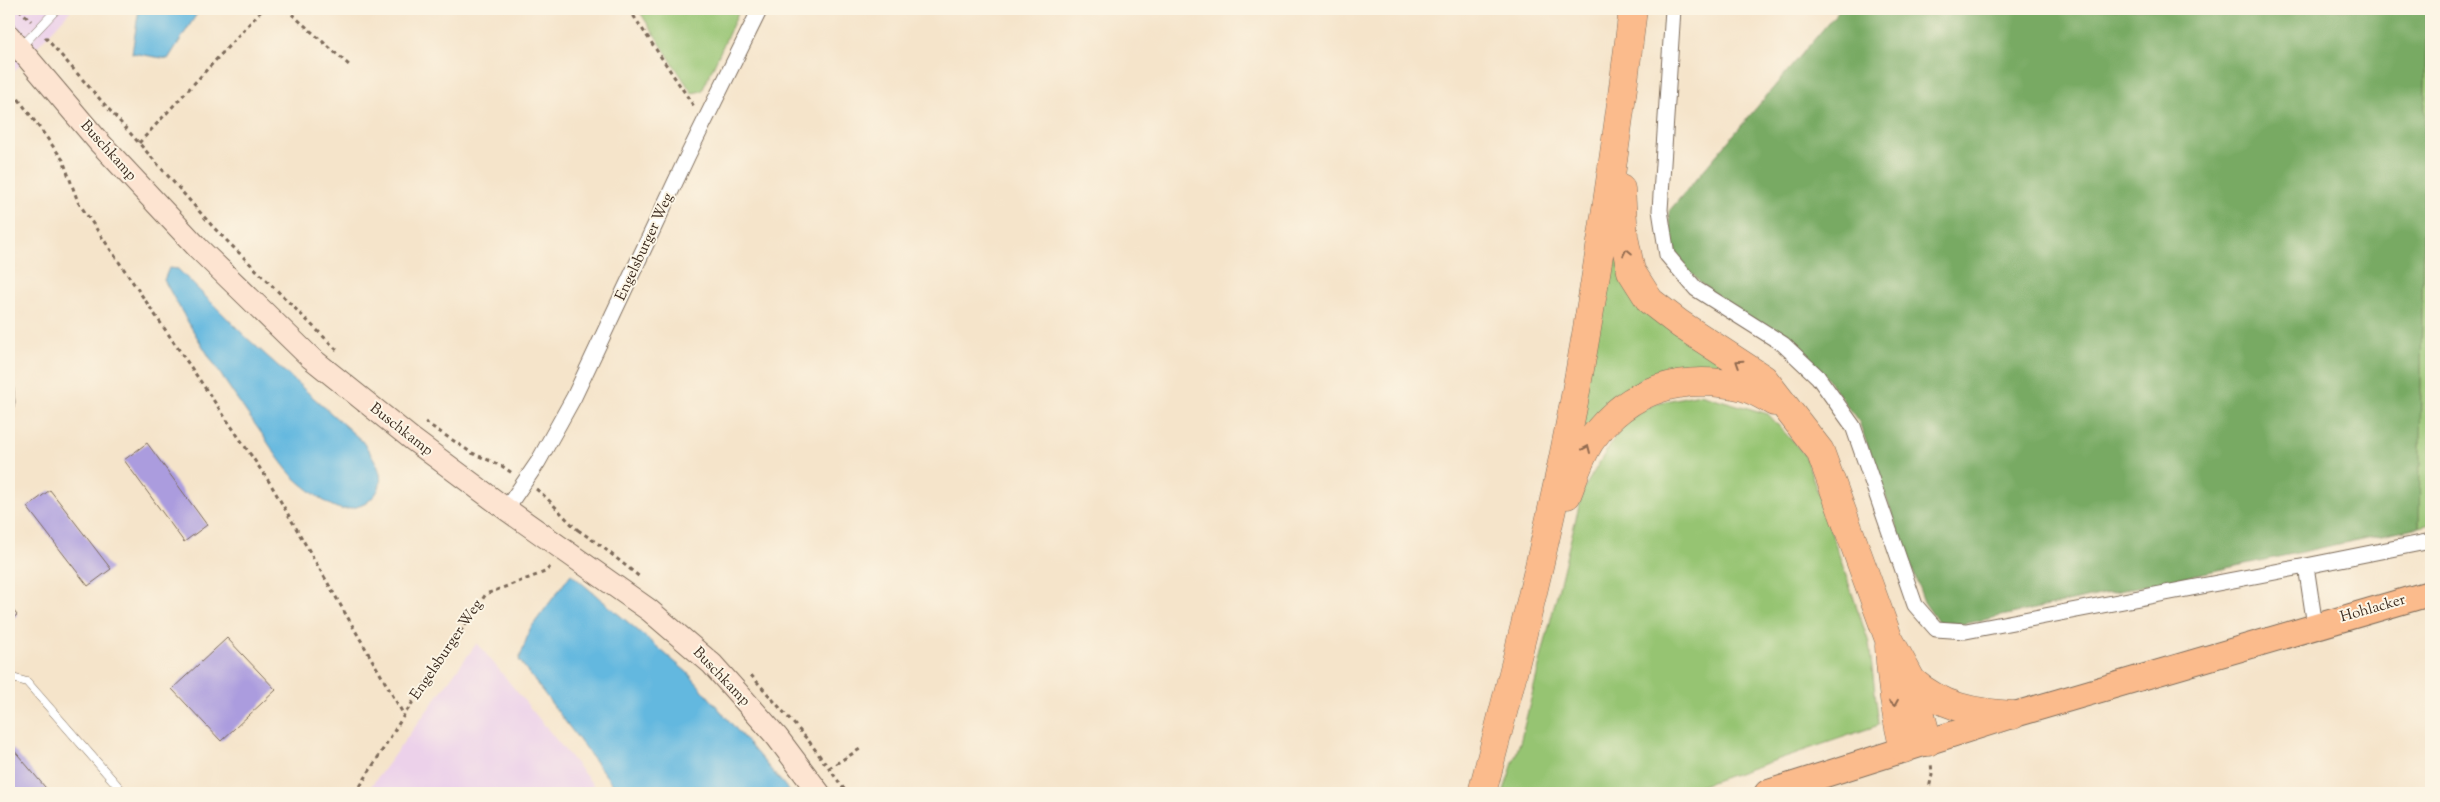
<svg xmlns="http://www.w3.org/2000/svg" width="2440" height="802" font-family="'Sorts Mill Goudy',serif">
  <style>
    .built { fill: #ecd1ea }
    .green { fill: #96c472; stroke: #687748 }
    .forest { fill: #78aa64; stroke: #5a6a41 }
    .water { fill: #63b8df; stroke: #4f717e }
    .building { fill: #ab9cde }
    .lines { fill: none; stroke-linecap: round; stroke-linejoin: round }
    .lane-casing { stroke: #7c6b5a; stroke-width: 9 }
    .street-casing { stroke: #7c6b5a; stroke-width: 17 }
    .secondary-casing { stroke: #7c6b5a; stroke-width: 24 }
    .primary-casing { stroke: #7c6b5a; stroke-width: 27 }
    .highway-casing { stroke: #7c6b5a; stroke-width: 29 }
    .path { stroke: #7c6b5a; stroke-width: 3; stroke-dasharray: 4 4; stroke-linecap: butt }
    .lane { stroke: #fff; stroke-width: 8 }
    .street { stroke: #fff; stroke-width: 15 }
    .secondary { stroke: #fde4d1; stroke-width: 22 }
    .primary { stroke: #fbbb8c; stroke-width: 25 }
    .highway { stroke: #fbbb8c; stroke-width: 28 }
    .oneway { stroke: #916b50 }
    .labels { text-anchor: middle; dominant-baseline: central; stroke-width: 4; stroke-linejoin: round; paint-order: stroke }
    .street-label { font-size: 15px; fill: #3b2a1e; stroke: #fcf5e5 }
  </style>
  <rect width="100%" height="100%" fill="#fcf5e5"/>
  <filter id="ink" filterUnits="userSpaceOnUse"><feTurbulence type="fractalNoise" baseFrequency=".02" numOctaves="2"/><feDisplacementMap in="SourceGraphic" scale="10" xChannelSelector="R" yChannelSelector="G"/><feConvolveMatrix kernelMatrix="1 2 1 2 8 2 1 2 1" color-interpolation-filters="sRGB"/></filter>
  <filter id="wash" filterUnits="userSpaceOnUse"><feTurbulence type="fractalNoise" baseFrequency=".0096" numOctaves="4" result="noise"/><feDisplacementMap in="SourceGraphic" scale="20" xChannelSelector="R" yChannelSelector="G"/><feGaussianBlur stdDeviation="1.12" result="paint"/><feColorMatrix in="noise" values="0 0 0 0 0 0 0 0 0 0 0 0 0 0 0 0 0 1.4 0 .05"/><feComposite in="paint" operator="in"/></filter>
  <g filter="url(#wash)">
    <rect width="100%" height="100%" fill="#f5e4ca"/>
    <path class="built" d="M9,9H72L9,77Z
      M477,643L600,793H601H366Z"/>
    <path class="green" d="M638,9H740L702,91L692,93Z
      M2426,9H2431V524L2419,527Z
      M1612,235L1630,285L1756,384L1691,370L1644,377L1603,409L1573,454Z
      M1700,394L1768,414L1805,455L1869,643L1879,725L1679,793H1503L1521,739L1583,490L1623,423L1656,403Z"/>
    <path class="forest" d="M1840,9H2426L2419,527L1964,624L1938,622L1924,602L1859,422L1823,373L1700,283L1673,252L1669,211Z"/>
    <path class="water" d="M139,9H200L168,59L132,53Z
      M169,268L178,269L248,339L362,441C377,462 393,484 366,503C361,506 348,510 341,509C329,507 309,490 299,482C284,469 273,450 262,434C226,385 193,333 164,280Z
      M571,574L688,673L791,793H619L519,660L530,629Z"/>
    <g id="blocks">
      <path class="building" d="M147,443L207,525L184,542L124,460Z
        M50,490L111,569L88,586L27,507Z
        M9,605L17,615L9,621Z
        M227,638L276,690L221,741L172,689Z
        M13,749L50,793H9V752Z"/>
    </g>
  </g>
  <g filter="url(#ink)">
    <use href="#blocks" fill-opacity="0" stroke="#7c6b5a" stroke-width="1"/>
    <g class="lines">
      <defs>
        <path id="lane" d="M21,47L57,9
          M9,382L11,402L9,409
          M9,677L27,682L124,793"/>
        <path id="street" d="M1673,9L1660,210L1667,255L1696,289L1783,344L1818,377L1853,426L1915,605L1936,629L1966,631L2306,566L2315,626
          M506,509L538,462L574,397L688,155L760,9
          M2306,566L2431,541"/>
        <path id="secondary" d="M9,36L98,141L198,248L311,358L412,439L506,509L649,610L712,664L777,737L819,793"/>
        <path id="primary" d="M1767,793L2013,715L2431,593"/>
        <path id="highway" d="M1621,189L1624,237L1631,271L1650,301L1680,324L1764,379L1820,451L1888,637L1912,681L1928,742
          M1567,495C1574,477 1581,454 1592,439C1629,388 1684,373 1743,387C1754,390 1765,397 1774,402
          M1889,646C1891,682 1895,715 1904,749
          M1912,681C1942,707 1974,713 2013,715
          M1482,793C1516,664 1549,534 1574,402C1598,272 1617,140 1633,9"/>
      </defs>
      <use href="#lane" class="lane-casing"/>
      <use href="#street" class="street-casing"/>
      <use href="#secondary" class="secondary-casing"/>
      <use href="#primary" class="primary-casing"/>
      <use href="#highway" class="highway-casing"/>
      <path class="path" d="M19,9L31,21
        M286,9L349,65
        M629,9L695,108
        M45,37L214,228L339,352
        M9,86L63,160L78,202L270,483L404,715
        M139,143L263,9
        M425,422L472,453L502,466L512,473
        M536,489C552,501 563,517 578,530L575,534
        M578,530L600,545L641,578
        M751,675L808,740L847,793
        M829,768L860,749
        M356,793L404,715L486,594L545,572L552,565
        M1928,793L1932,775L1931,762"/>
      <use href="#lane" class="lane"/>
      <use href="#street" class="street"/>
      <use href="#secondary" class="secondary"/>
      <use href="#primary" class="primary"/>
      <use href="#highway" class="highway"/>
    </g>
    <defs><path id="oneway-chevron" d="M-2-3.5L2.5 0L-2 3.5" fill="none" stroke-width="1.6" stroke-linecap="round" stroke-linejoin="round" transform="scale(1.25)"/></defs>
    <g class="oneway">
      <use href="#oneway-chevron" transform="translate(1627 252) rotate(-102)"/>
      <use href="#oneway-chevron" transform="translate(1739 363) rotate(-147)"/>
      <use href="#oneway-chevron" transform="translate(1587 449) rotate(-66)"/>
      <use href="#oneway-chevron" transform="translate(1894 703) rotate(81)"/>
    </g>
  </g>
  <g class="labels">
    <g class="street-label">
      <text transform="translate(108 151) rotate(48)">Buschkamp</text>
      <text transform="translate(645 247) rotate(-65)">Engelsburger Weg</text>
      <text transform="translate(401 430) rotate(38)">Buschkamp</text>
      <text transform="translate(2373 609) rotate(-16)">Hohlacker</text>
      <text transform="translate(447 650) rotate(-56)">Engelsburger Weg</text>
      <text transform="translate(721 677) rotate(46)">Buschkamp</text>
    </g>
  </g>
  <rect width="2440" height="802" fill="none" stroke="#fcf5e5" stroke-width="30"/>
</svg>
